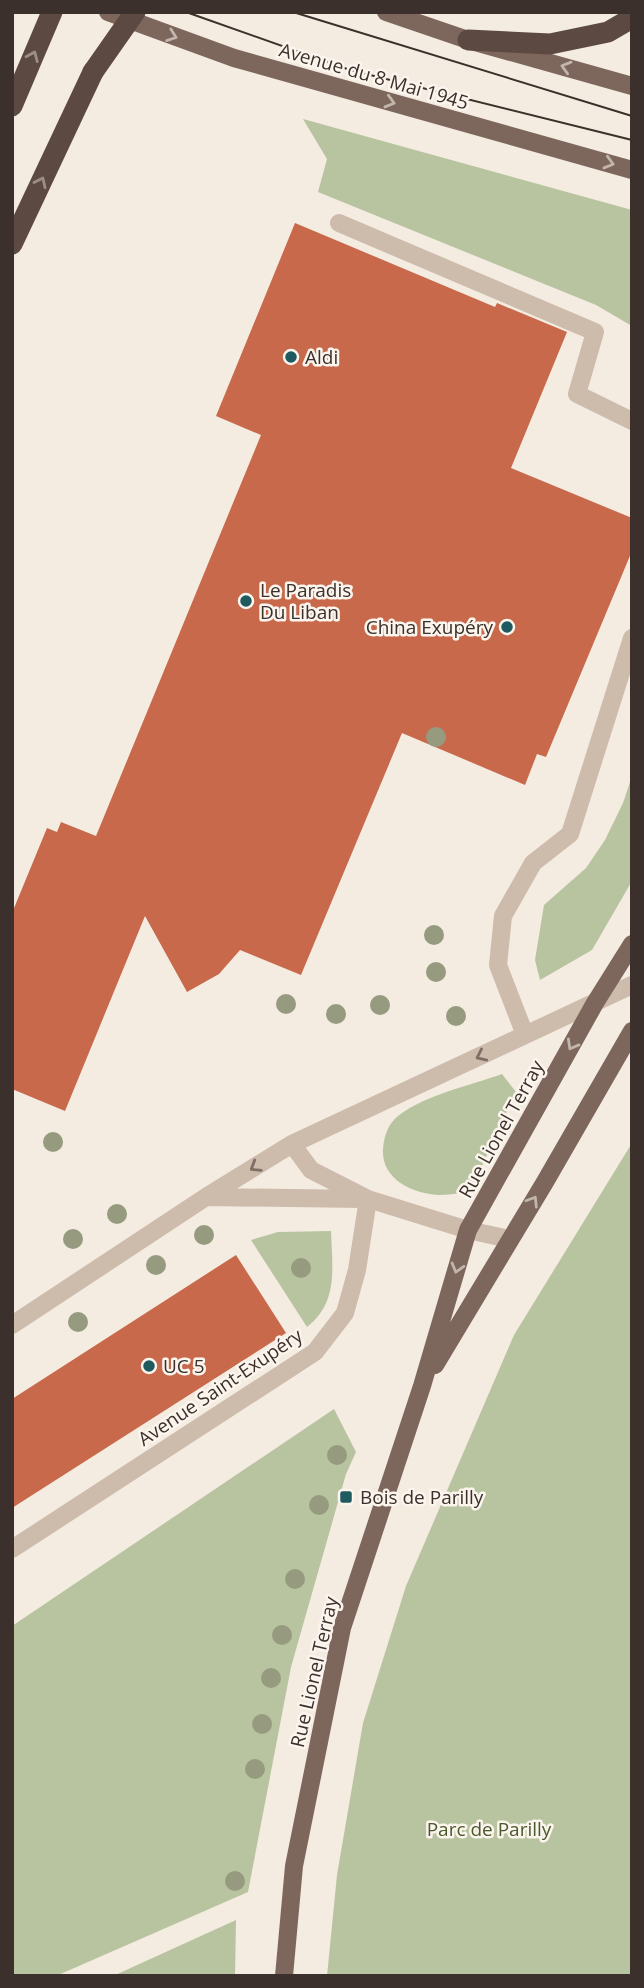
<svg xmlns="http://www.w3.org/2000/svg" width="644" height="1988" font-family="'Open Sans',sans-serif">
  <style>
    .green { fill: #b8c4a0 }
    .building { fill: #c8694b }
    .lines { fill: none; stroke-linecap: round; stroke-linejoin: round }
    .minor { stroke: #cdbbac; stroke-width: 18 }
    .major { stroke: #7d675c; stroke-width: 18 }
    .highway { stroke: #5c4a42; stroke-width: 21 }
    .tram { stroke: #3b302b; stroke-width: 2 }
    .highway-bridge { stroke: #5c4a42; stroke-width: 21 }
    .tree { fill: #969b7f }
    .oneway { stroke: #c2b5ac }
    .oneway2 { stroke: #9c8e87 }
    .oneway3 { stroke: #7d6f65 }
    .poi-dot { fill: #1f5a5e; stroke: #fbf5ee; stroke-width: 2.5 }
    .labels { text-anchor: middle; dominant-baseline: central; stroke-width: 5; stroke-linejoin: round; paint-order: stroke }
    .street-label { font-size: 19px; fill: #3b302b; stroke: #fbf5ee }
    .poi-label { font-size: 19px; fill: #3b302b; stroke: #fbf5ee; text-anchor: start }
    .park-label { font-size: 19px; fill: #4a5a2e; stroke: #fbf5ee }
  </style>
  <rect width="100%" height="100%" fill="#f4ebe1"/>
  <path class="green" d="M303,119L632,210V326L596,305L318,192L327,159Z
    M632,776V881L592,950L540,980L535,960L544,905L586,868L605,840L623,803Z
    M502,1074L516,1092L470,1192C459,1193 448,1195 438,1195C412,1193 381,1179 383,1149C384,1136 388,1124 398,1116C427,1094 469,1086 502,1074Z
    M632,1143V1976H327L337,1875L363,1723L406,1586L514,1335Z
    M331,1231C332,1267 339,1302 307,1327L251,1240L278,1232Z
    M334,1409L356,1452L346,1474L291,1667L248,1892L56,1976H12V1626Z
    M236,1920L235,1976H113Z"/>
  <path class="building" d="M295,223L495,307L497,303L567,332L511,468L632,518V551L546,757L537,754L525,785L402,733L301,975L240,950L219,974L187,992L145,916L65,1111L12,1089V913L47,828L57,832L61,822L96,836L261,435L216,416Z
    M236,1255L286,1333L12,1508V1399Z"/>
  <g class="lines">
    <path class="minor" d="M339,223L595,332L577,394L632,421
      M525,1035L498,965L503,916L533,863L570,834L632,638
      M292,1144L311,1170L368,1199L468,1230L509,1239
      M206,1197L363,1199
      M12,1325L206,1197L292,1144L632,985
      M12,1549L315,1352L345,1313L357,1270L368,1199"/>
    <path class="major" d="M108,12L234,58L632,170
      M386,12L468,40L632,86
      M435,1365L545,1182L632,1031
      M284,1976L294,1866L342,1628L422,1386L468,1230L595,1003L632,944"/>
    <path class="highway" d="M468,40L550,44L608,32L632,18
      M12,106L52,12
      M12,244L93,72"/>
    <path class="tram" d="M186,12L350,70L632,140
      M293,12L632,116"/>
    <path class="highway-bridge" d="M93,72L135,12"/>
  </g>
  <g class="tree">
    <circle cx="436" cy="737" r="10"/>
    <circle cx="434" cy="935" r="10"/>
    <circle cx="436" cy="972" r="10"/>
    <circle cx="286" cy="1004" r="10"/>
    <circle cx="380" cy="1005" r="10"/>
    <circle cx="336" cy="1014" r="10"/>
    <circle cx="456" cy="1016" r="10"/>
    <circle cx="53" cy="1142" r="10"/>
    <circle cx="117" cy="1214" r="10"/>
    <circle cx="204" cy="1235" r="10"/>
    <circle cx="73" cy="1239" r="10"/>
    <circle cx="156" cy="1265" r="10"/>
    <circle cx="301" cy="1268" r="10"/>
    <circle cx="78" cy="1322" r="10"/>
    <circle cx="337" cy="1455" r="10"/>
    <circle cx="319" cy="1505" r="10"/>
    <circle cx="295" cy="1579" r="10"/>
    <circle cx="282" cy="1635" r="10"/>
    <circle cx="271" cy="1678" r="10"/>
    <circle cx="262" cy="1724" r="10"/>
    <circle cx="255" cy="1769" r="10"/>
    <circle cx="235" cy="1881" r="10"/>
  </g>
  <defs><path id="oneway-chevron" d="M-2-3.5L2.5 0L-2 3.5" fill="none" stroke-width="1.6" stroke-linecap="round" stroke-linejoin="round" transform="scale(1.75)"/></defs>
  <g class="oneway">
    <use href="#oneway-chevron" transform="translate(172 36) rotate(20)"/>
    <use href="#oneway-chevron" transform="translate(566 67) rotate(-164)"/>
    <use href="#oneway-chevron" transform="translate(390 102) rotate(16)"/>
    <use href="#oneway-chevron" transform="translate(609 163) rotate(16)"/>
    <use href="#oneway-chevron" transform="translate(572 1045) rotate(119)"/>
    <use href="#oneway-chevron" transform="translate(533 1201) rotate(-58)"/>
    <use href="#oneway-chevron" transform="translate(457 1268) rotate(106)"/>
  </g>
  <g class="oneway2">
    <use href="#oneway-chevron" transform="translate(33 56) rotate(-67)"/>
    <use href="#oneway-chevron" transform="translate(41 182) rotate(-65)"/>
  </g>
  <g class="oneway3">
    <use href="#oneway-chevron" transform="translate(481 1056) rotate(155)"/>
    <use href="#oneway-chevron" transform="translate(255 1167) rotate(148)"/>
  </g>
  <g class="poi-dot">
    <circle cx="291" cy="357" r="7"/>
    <circle cx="246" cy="601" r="7"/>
    <circle cx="507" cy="627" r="7"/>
    <circle cx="149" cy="1366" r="7"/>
    <rect x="339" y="1490" width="14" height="14" rx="3.5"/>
  </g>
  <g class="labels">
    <g class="street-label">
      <text transform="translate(374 76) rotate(16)">Avenue du 8 Mai 1945</text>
      <text transform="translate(501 1129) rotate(-61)">Rue Lionel Terray</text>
      <text transform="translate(220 1387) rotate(-34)">Avenue Saint-Exupéry</text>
      <text transform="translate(314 1672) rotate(-77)">Rue Lionel Terray</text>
    </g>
    <g class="poi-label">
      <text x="305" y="357">Aldi</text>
      <text x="260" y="590">Le Paradis<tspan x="260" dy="22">Du Liban</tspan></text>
      <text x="493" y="627" text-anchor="end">China Exupéry</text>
      <text x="163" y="1366">UC 5</text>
      <text x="360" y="1497">Bois de Parilly</text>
    </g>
    <g class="park-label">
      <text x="489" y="1829">Parc de Parilly</text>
    </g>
  </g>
  <rect width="644" height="1988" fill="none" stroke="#3b302b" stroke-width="28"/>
</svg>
